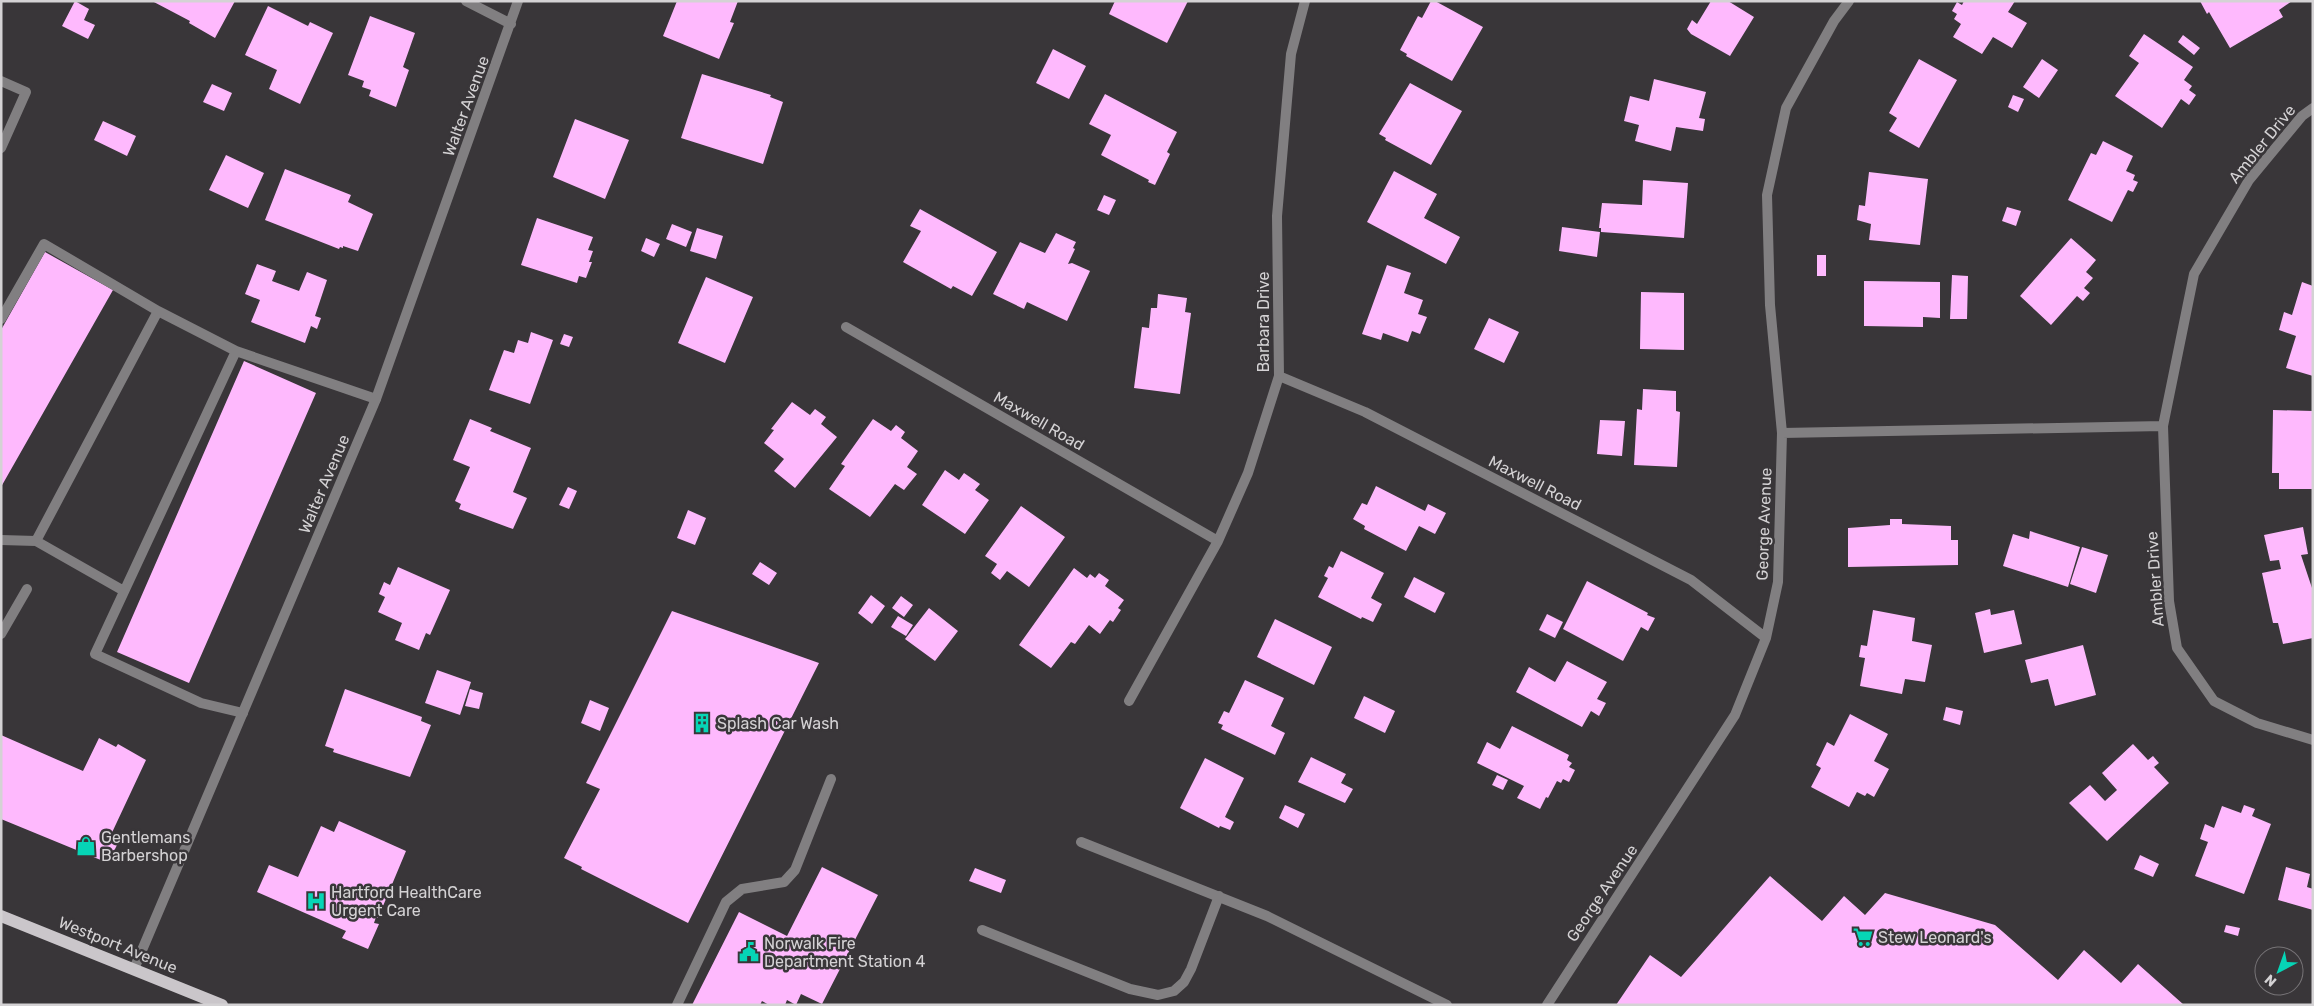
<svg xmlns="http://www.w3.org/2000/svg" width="2314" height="1006" font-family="Rubik,sans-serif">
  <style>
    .building { fill: #feb9fd }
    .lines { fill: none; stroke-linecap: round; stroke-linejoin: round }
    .service { stroke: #817f81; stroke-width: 10 }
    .minor { stroke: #817f81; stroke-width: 10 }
    .primary { stroke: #cac6ca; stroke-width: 12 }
    .labels { text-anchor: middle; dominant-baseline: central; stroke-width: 5; stroke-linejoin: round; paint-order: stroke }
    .street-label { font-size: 16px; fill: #d4d2d4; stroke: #393639 }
    .poi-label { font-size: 16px; fill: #d4d2d4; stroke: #393639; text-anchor: start }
  </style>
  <rect width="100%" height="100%" fill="#393639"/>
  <path class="building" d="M75,1L89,9L84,20L95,25L88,39L62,26Z
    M152,1H235L215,38L189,23L190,21Z
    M677,1H738L730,22L734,23L719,59L663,36Z
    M1115,1H1188L1167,43L1109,14Z
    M1431,1H1435L1483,27L1452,81L1406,56L1407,54L1400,50L1418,16L1422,18Z
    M1711,1H1728L1754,17L1730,56L1691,34L1687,29L1692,20L1697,24Z
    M1964,1H2015L2008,12L2027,23L2012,48L1993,37L1982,54L1953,37L1961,24L1954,19L1957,14L1952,11L1957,2L1962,5Z
    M2200,1H2292L2279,10L2283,17L2230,48L2209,12L2207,14Z
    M268,6L308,26L310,22L333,33L300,104L269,89L277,70L245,55Z
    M370,16L415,33L403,67L409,70L396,107L369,96L371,90L362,87L364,81L348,75Z
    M2144,34L2193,67L2184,80L2192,86L2189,90L2196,95L2189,105L2181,99L2162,128L2115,96L2139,63L2129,56Z
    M2183,35L2200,48L2194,55L2178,42Z
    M1053,49L1086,66L1069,99L1036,83Z
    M1919,59L1957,80L1919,148L1889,131L1897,118L1889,113Z
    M2042,59L2058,70L2039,98L2023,87Z
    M702,74L771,95L770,97L783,102L763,164L681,138Z
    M1654,79L1706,92L1699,118L1705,119L1703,131L1676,127L1671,151L1635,141L1639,125L1624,121L1630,96L1649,101Z
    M1410,83L1462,111L1431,165L1385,140L1386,138L1379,134Z
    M212,84L232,93L224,111L203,102Z
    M1105,94L1177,132L1167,152L1170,154L1155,185L1148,182L1149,180L1101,155L1111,135L1089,124Z
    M2013,95L2024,99L2018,112L2008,107Z
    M575,119L629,140L605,199L553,177Z
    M103,121L136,136L127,156L94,140Z
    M2103,141L2133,156L2126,171L2135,175L2133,180L2138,182L2133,192L2128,190L2112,222L2068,200L2091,153L2096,155Z
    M226,155L264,173L248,208L209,190Z
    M285,169L351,195L348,202L373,214L358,251L343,246V248L340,247L339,249L265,220Z
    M1394,171L1437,194L1424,218L1460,237L1446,264L1367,222Z
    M1869,172L1928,179L1920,245L1869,240L1871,224L1857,220L1859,205L1865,206Z
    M1643,180L1688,183L1684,238L1601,232V228H1599L1602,203L1642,205Z
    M1104,195L1116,200L1109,215L1097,210Z
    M2007,207L2021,211L2016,226L2002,221Z
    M920,209L997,252L972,296L953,286L951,289L903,262L921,231L910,226Z
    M537,218L593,237L588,250L593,251L589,262H592L586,278L579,276L577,283L521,265Z
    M672,224L692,232L686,247L666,239Z
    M1562,227L1600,232L1597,257L1559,251Z
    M697,228L723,236L716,259L690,251Z
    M1056,233L1076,242L1073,248L1075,249L1068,264L1072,263L1090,271L1067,321L1027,302L1024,309L993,294L1020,242L1045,253Z
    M646,238L660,244L654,257L641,251Z
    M2071,238L2096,260L2086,272L2093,278L2084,288L2090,293L2083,301L2077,296L2051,325L2020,296Z
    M45,252L113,290L1,487V330Z
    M1817,255H1826V276H1817Z
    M257,264L276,271L272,281L299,291L307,272L327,280L315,316L321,318L317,329L311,326L305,343L251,322L260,300L245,294Z
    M1387,265L1411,273L1404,293L1423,300L1418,314L1427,317L1420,334L1412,331L1408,342L1383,333L1381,340L1362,334Z
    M1952,275L1968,276L1967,319H1950Z
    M706,277L753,297L725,363L678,343Z
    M1864,281L1940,282V318L1923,317V327L1864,326Z
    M2302,282L2313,286V376L2286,368L2296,336L2279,330L2284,312L2292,315Z
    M1641,292L1684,293V350L1640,349Z
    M1158,294L1187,298L1185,312L1191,313L1180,394L1134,388L1142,327L1149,328L1151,308H1157Z
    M1489,318L1519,332L1504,363L1474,349Z
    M531,332L553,340L530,404L489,390L504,350L514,353L518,340L528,343Z
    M564,334L573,337L569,347L560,344Z
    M244,361L316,393L189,683L117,652Z
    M1643,389L1676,391V411L1680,412L1677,467L1634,465L1637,409L1642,410Z
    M792,402L810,415L815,409L826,417L821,424L837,437L795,488L774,471L784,459L764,443L774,430L771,429Z
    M2273,410L2313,411V489H2279V473H2272Z
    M470,419L492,428L490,431L531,448L513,492L527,498L513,529L459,509L461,504L455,501L470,467L453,460Z
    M873,419L891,431L896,425L905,432L901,438L918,451L907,467L917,474L904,490L895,484L870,517L829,489L845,466L841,464Z
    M1600,420L1625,421L1622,456L1597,454Z
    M945,470L959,480L964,473L980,484L975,490L989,500L965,534L922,505Z
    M1376,486L1425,511L1428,504L1446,513L1435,534L1419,526L1406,551L1364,529L1365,526L1353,519L1362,503L1367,505Z
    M568,487L577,491L569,509L559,505Z
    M1021,506L1065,537L1029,587L1007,571L1000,580L991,573L997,564L985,556Z
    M688,510L706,518L695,545L677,538Z
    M1890,519H1902V524L1951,526V540H1958V565L1848,567V528L1890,525Z
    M2303,527L2308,554L2301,555L2313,591V638L2283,644L2278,623H2273L2262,573L2281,569L2279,560L2270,561L2264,535Z
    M2030,531L2080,547L2068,587L2003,566L2013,534L2029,539Z
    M2082,547L2108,555L2096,593L2070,584Z
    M1341,551L1384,573L1371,598L1382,604L1373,622L1362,617L1361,619L1318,597L1328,578L1324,576L1329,566L1333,568Z
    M760,562L777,573L769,585L752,574Z
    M398,567L450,590L430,635L426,633L419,650L395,640L402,623L378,612L385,597L379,594L384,582L390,585Z
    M1074,568L1087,578L1090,574L1095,578L1099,573L1109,580L1105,586L1124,600L1118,608L1121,610L1113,622L1110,620L1100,634L1089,625L1075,644L1071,642L1051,668L1019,645Z
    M1414,577L1445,593L1435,613L1404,597Z
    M1587,581L1648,613L1647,615L1655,618L1648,631L1641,627L1623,661L1563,629Z
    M871,595L885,606L872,624L858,613Z
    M901,596L913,605L904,617L892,608Z
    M929,608L958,631L935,661L905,639Z
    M1990,609L1991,615L2014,610L2022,644L1984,653L1975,613Z
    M1873,610L1915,618L1912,641L1932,645L1925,682L1905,679L1902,694L1860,686L1865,658L1859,657L1861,645L1867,646Z
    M672,611L819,663L688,923L581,869L582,867L564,858L600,789L586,783Z
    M1547,614L1563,622L1555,638L1539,630Z
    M898,616L913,625L906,636L891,627Z
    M1275,619L1332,647L1314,685L1257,657Z
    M2083,645L2096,695L2055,706L2048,679L2031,683L2025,660Z
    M1567,661L1607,682L1597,699L1606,703L1599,716L1591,711L1582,727L1516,692L1529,667L1555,682Z
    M437,670L471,682L460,715L425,703Z
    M1245,680L1284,698L1271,726L1285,733L1275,755L1221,729L1223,725L1218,723L1224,711L1229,713Z
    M345,689L422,717L421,721L431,725L410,777L333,752L334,749L325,746Z
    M470,689L483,693L479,709L465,706Z
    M1364,696L1395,711L1385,733L1354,718Z
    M590,700L609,708L600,731L581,723Z
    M1946,707L1963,711L1960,725L1943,720Z
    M1850,714L1888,734L1874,761L1889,769L1874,797L1867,793L1865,796L1857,792L1849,807L1811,787L1821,768L1816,765L1827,742L1834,746Z
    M1512,726L1569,755L1567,760L1572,763L1569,767L1575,770L1569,782L1563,779L1561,783L1557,781L1548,798L1546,797L1540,809L1517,798L1524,786L1477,763L1487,742L1500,749Z
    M1,735L83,771L99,738L116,747L118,744L146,760L109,839L118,843L108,863L1,819Z
    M2133,744L2148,760L2153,756L2159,763L2154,767L2169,783L2107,841L2069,803L2090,785L2105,801L2117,790L2102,773Z
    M1311,757L1346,774L1341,783L1353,789L1345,803L1298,782Z
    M1205,758L1244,778L1225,817L1234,822L1230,830L1220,826L1219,828L1180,808Z
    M1497,775L1508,780L1503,790L1492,785Z
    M1285,805L1305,814L1298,828L1279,818Z
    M2244,805L2255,809L2252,816L2271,824L2244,894L2195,876L2208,842L2200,839L2205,824L2214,828L2222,806L2241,813Z
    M339,821L406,851L378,918L376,917L374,923L379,924L368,949L342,938L346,931L257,892L269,865L298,877L321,826L334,832Z
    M2140,855L2159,864L2153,877L2134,869Z
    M822,867L878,895L822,1004L801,994L796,1005L787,1000L785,1005H769L762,1001L760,1005H692L739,912L787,936Z
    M2286,867L2310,874L2307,887L2313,889V910L2278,900Z
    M975,868L1006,880L1001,893L969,881Z
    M1770,876L1822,921L1844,896L1865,915L1885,893L1995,925L2058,980L2084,950L2121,983L2138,964L2184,1005H1616L1650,955L1681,977Z
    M2226,925L2240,928L2238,936L2224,932Z"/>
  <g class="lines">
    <path class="service" d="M1,81L26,92L1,148
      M1,319L44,244L158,311L236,351L376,399
      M236,351L95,654L201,703L243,713
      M1,540L36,541L124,591
      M36,541L158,311
      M1,634L27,589
      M1081,842L1267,916L1447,1005
      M982,930L1130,989L1158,995L1174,991L1184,982L1191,969L1219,896
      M677,1005L726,902L742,889L784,882L795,870L831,779"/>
    <path class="minor" d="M466,1L511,24
      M2313,108L2302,116L2249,180L2194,274L2163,426L2169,601L2177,648L2214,701L2257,723L2313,740
      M846,327L1218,541
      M1279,376L1365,412L1691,580L1766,638
      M1782,433L2163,426
      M1129,701L1218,541L1248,473L1279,376L1277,216L1291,54L1305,1
      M134,969L376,399L518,1
      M1547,1005L1735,715L1766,638L1778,582L1782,433L1770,305L1767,195L1786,108L1834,21L1849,1"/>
    <path class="primary" d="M1,916L222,1005"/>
  </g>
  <defs>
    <symbol id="building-bare" viewBox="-9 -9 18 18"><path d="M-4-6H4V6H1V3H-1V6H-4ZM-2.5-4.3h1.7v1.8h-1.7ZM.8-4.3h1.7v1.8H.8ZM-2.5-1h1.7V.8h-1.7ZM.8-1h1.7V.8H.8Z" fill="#06d5b6" stroke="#393639" stroke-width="2.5" paint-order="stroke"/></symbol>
    <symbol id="shop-bare" viewBox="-9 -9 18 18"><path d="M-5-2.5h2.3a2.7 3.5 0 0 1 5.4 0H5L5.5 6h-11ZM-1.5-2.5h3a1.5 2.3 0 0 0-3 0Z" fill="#06d5b6" stroke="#393639" stroke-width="2.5" paint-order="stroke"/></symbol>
    <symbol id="hospital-bare" viewBox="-9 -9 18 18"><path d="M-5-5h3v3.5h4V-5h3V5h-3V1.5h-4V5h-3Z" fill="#06d5b6" stroke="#393639" stroke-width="2.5" paint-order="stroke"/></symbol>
    <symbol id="supermarket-bare" viewBox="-9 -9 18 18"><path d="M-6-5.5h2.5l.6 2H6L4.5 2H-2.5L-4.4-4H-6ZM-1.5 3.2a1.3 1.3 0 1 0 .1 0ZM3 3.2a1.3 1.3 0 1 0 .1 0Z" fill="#06d5b6" stroke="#393639" stroke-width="2.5" paint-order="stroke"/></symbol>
    <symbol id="civic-bare" viewBox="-9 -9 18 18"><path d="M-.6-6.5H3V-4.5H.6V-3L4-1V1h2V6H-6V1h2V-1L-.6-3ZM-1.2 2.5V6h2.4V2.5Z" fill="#06d5b6" stroke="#393639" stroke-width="2.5" paint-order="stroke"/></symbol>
  </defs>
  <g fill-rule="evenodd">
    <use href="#building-bare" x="688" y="709" width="28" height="28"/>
    <use href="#shop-bare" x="72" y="832" width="28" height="28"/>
    <use href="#hospital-bare" x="302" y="887" width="28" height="28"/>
    <use href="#supermarket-bare" x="1849" y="923" width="28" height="28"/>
    <use href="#civic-bare" x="735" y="938" width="28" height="28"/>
  </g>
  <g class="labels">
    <g class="street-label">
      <text transform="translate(466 106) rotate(-70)">Walter Avenue</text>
      <text transform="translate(2262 144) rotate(-51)">Ambler Drive</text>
      <text transform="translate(1263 322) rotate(-90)">Barbara Drive</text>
      <text transform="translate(1039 421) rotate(30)">Maxwell Road</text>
      <text transform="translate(1535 483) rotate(27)">Maxwell Road</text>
      <text transform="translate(324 484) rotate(-67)">Walter Avenue</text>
      <text transform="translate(1764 524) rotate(-88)">George Avenue</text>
      <text transform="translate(2155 579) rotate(-94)">Ambler Drive</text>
      <text transform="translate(1602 893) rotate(-56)">George Avenue</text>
      <text transform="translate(118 945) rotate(22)">Westport Avenue</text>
    </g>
    <g class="poi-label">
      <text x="717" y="723">Splash Car Wash</text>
      <text x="101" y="837">Gentlemans<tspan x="101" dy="18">Barbershop</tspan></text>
      <text x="331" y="892">Hartford HealthCare<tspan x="331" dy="18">Urgent Care</tspan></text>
      <text x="1878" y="937">Stew Leonard's</text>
      <text x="764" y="943">Norwalk Fire<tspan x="764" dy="18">Department Station 4</tspan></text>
    </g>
  </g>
  <rect width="2314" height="1006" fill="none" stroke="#d4d2d4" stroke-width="5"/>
  <g transform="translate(2279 971) rotate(221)"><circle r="24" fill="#393639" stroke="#777477"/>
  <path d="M0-4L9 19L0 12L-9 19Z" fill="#06d5b6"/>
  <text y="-8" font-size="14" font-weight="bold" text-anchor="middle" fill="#d4d2d4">N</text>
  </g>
</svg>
